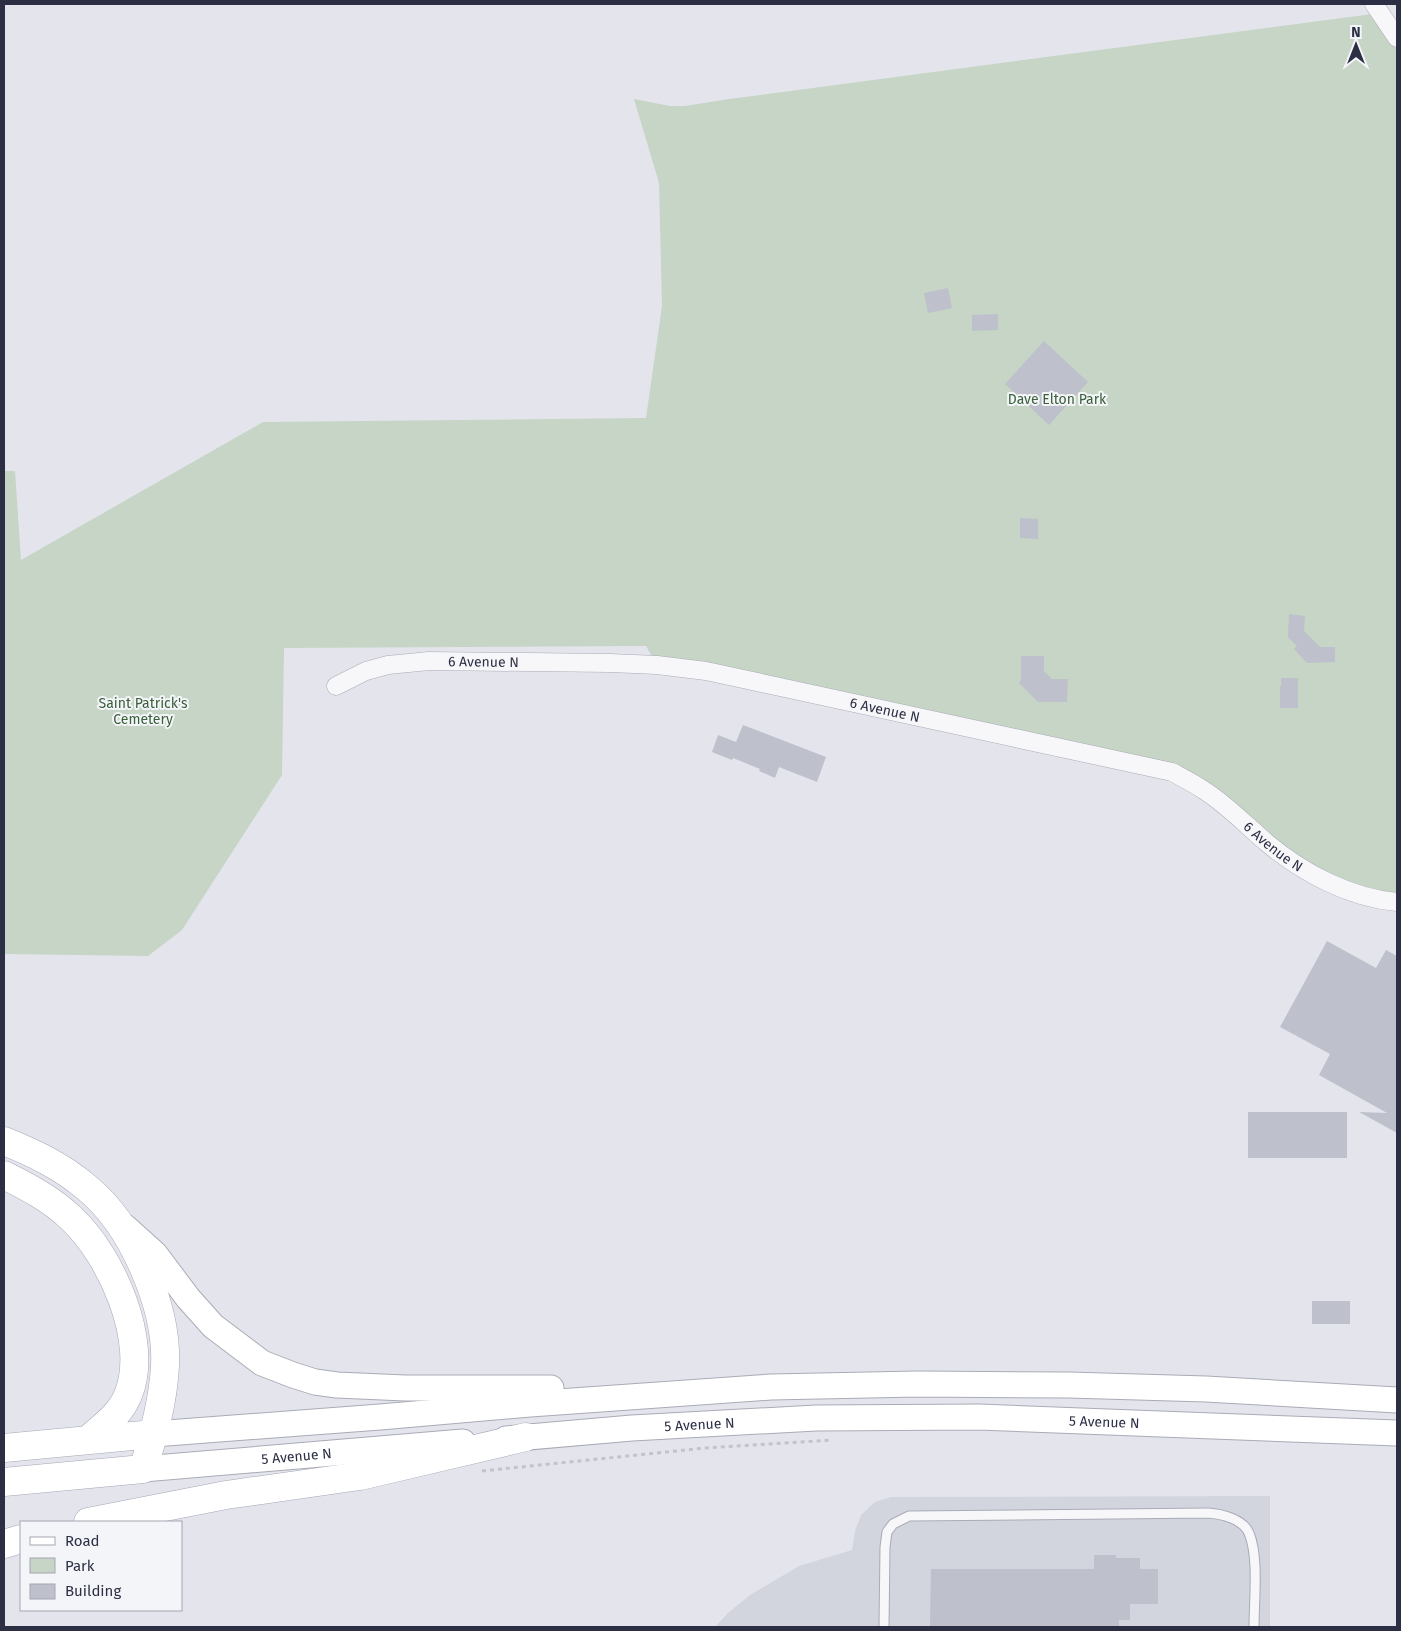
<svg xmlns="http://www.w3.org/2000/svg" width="1401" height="1631" font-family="'Fira Sans',sans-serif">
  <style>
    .built { fill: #d2d4de }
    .green { fill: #c6d5c5 }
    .building { fill: #bec0cc }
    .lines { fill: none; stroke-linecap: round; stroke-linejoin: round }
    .lane-casing { stroke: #a9abb6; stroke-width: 11 }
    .street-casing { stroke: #a9abb6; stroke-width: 19 }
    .secondary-casing { stroke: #a9abb6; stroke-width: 27 }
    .primary-casing { stroke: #a3a7b7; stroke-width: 29 }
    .path { stroke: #c2c3cb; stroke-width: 3; stroke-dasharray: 4 4; stroke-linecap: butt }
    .lane { stroke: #f7f7fa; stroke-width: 9 }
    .street { stroke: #f7f7fa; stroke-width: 18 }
    .secondary { stroke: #fff; stroke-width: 25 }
    .primary { stroke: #fff; stroke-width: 28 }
    .labels { text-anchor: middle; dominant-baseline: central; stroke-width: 4; stroke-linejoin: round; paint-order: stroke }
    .park-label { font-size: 14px; fill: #39603a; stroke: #f4f5f9 }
    .street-label { font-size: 14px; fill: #2c2f44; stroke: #f4f5f9 }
  </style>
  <rect width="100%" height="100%" fill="#e4e5ec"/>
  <path class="built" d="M1270,1496V1627H715L728,1613L750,1595L799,1566L852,1550L855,1531L861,1515L875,1502L891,1497Z"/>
  <path class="green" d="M1380,13L1397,38V902L1337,887L1172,772L657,665L646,646L284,648L282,775L182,930L148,956L4,954V471H15L21,560L263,422L646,418L662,306L659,183L634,99L670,106H685L729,99Z"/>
  <path class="building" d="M948,288L952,308L928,313L924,293Z
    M998,314V330L972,331V315Z
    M1044,341L1088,382L1049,425L1005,384Z
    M1020,518L1038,519V539L1020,538Z
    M1289,614L1305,616L1304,631L1320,647H1335V662L1307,663L1294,649L1297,646L1288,637Z
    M1021,656H1044V671L1052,679H1068L1067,702H1038L1019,683L1021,680Z
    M1281,678H1298V708H1280V686H1281Z
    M743,725L826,757L817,782L779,767L775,778L759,771L760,769L733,758L732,760L712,752L718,735L736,742Z
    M1327,941L1376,968L1386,950L1397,956V1133L1359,1112L1387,1113L1319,1075L1330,1054L1280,1027Z
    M1248,1112H1347V1158H1248Z
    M1312,1301H1350V1324H1312Z
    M1094,1555H1116V1558H1140V1569H1158V1604H1130V1620H1119V1627H930L931,1569H1094Z"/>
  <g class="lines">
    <defs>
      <path id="lane" d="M884,1627L885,1547L887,1532L893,1524L909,1516L1208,1513C1222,1514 1243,1519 1249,1533C1259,1557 1254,1600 1254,1627"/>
      <g id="street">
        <path d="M1374,4L1397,38"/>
        <path id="s1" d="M336,686L366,671L388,665L429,661L610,663L657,665L706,671L1172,772C1183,778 1195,784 1205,791C1227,805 1247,826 1267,843C1303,873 1350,898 1397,902"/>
      </g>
      <g id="secondary">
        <path d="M125,1227L155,1254L188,1298L213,1326L262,1363L293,1375L315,1382L337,1385L405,1388H551"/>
        <path d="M154,1434L380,1417L530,1404L771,1387L917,1384L1069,1385L1206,1389L1397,1400"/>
        <path id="s2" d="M506,1439L632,1428L816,1418L979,1417L1397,1433"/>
        <path id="s3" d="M143,1469L463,1442"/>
      </g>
      <path id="primary" d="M4,1141C34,1153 61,1166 86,1187C132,1224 168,1307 165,1366C163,1402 154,1435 143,1469L4,1482
        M4,1175C28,1187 51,1199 71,1218C111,1255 150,1342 128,1395C120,1415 103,1426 88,1440
        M4,1448L154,1434
        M88,1522L226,1495L360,1476L526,1437
        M4,1544L21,1539"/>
    </defs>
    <use href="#lane" class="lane-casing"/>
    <use href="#street" class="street-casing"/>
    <use href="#secondary" class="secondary-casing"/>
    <use href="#primary" class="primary-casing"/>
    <path class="path" d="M482,1471L705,1448L831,1440"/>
    <use href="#lane" class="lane"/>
    <use href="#street" class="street"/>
    <use href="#secondary" class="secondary"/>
    <use href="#primary" class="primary"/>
  </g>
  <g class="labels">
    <g class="park-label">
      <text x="1057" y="399">Dave Elton Park</text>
      <text x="143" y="703">Saint Patrick's<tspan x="143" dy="16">Cemetery</tspan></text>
    </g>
    <g class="street-label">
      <text stroke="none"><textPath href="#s1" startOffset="152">6 Avenue N</textPath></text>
      <text stroke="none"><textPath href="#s1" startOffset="558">6 Avenue N</textPath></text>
      <text stroke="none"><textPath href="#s1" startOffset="978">6 Avenue N</textPath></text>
      <text stroke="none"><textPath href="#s2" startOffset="599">5 Avenue N</textPath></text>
      <text stroke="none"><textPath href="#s2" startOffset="194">5 Avenue N</textPath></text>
      <text stroke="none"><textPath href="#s3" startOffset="154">5 Avenue N</textPath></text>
    </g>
  </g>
  <rect width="1401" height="1631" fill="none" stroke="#2c2f44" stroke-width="10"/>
  <rect x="20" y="1521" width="162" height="90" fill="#f4f5f9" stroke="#a4a6b1"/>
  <rect x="30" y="1537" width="25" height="8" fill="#ffffff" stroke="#a4a6b1"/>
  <text x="65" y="1546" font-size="15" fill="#2c2f44">Road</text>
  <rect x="30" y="1558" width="25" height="15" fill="#c6d5c5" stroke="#a4a6b1"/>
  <text x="65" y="1571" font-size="15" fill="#2c2f44">Park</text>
  <rect x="30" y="1584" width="25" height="15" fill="#bec0cc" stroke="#a4a6b1"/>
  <text x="65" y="1596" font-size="15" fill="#2c2f44">Building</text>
  <g transform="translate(1356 45)" stroke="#f4f5f9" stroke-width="4" paint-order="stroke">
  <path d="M0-4L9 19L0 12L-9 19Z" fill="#2c2f44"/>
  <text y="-8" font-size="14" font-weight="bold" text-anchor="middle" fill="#2c2f44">N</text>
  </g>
</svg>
